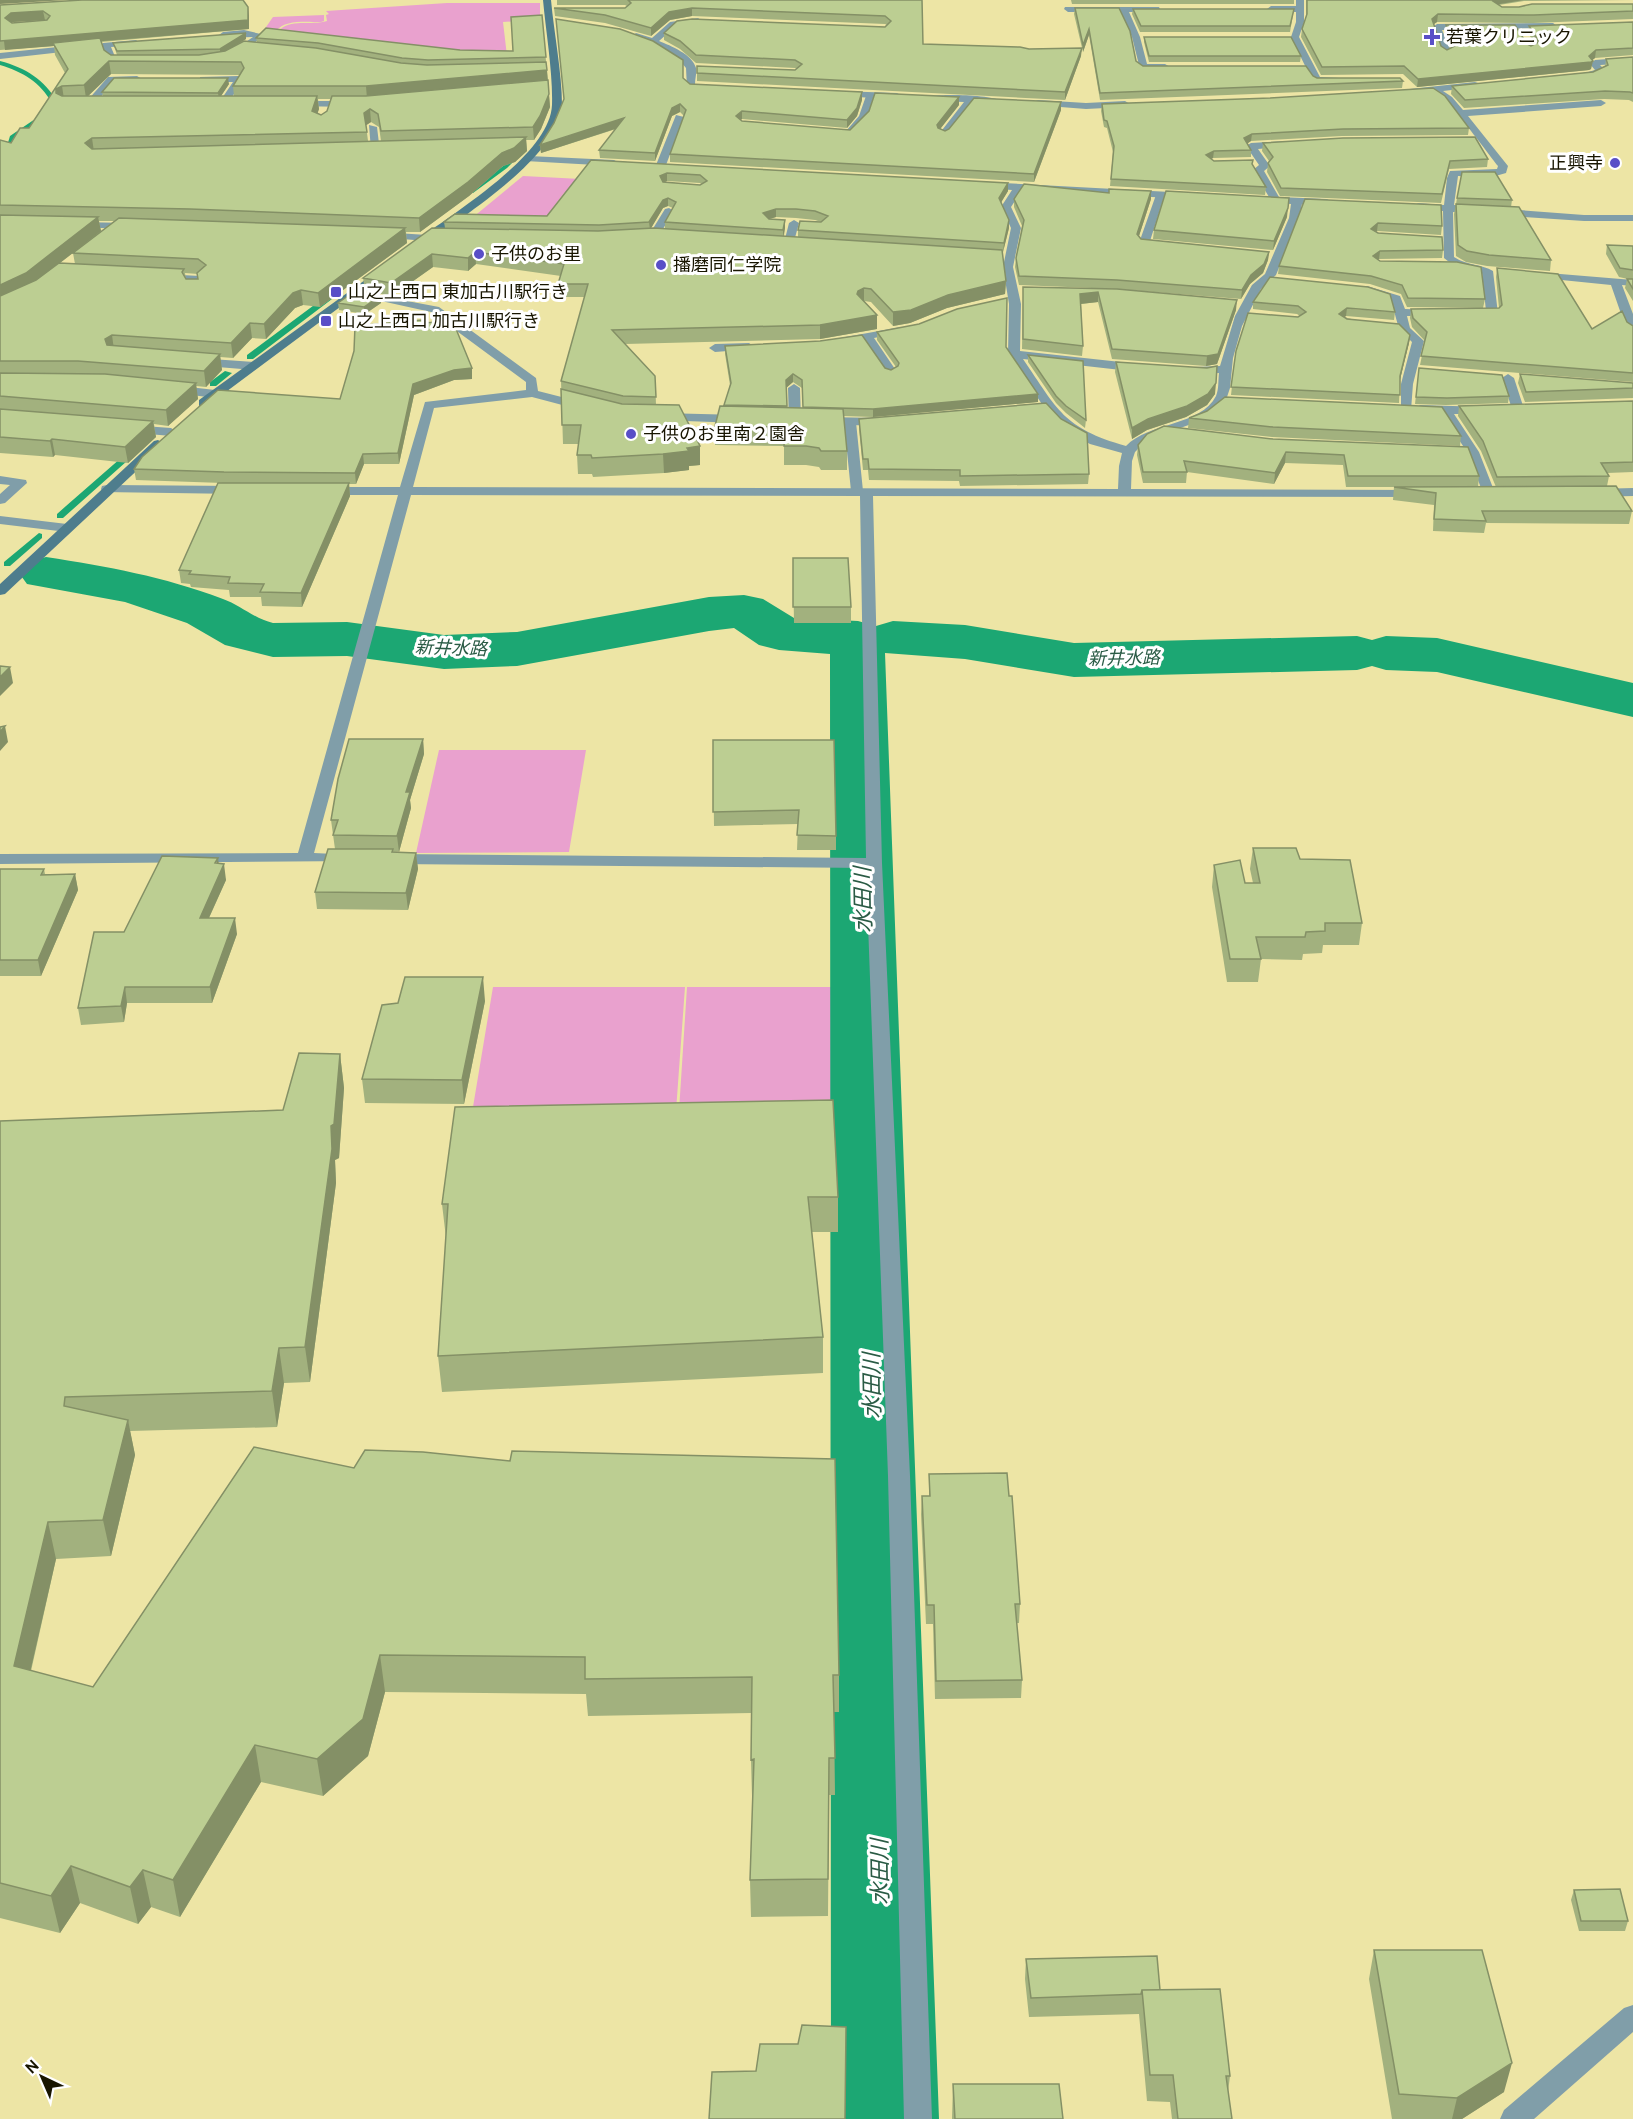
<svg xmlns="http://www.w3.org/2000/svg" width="1633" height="2119" font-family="Cabin,'Noto Sans JP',sans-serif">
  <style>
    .green { fill: #e9a1ce }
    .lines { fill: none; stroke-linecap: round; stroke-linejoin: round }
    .stream { fill: #1ca773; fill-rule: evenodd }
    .river { fill: #1ca773; fill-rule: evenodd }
    .lane { fill: #809ea9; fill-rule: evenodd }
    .street { fill: #809ea9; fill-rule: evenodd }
    .secondary { fill: #4e7d8d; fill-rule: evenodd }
    .wall { fill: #a2b17e; fill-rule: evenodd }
    .shaded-wall { fill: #849066 }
    .building { fill: #bcce92; stroke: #849066; stroke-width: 1.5; fill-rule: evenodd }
    .poi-dot { fill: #594fc7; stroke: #fff; stroke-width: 2 }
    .labels { text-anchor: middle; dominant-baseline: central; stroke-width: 6; stroke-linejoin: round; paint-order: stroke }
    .far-poi-label { font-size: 18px; fill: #181500; stroke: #fff; text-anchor: start }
    .far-water-label { font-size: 18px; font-style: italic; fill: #2a5b45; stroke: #fff }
    .water-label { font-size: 22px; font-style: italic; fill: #2a5b45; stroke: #fff }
  </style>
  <rect width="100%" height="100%" fill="#ede5a5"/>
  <path class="green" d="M447,3H540V20L503,22L507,56L279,31C289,18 312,26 327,21L326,15L329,14L326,11Z
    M324,15V21L321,22C307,22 285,19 276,31L264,30L273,17Z
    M523,176L581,179L568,192L564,193L543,221L472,218Z
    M439,750H586L569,852L416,853Z
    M493,987H685L676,1111L472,1113Z
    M687,987H840L839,1110L679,1111Z"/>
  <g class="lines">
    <path class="stream" d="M0,61C26,68 44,79 58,103L45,117L15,138L13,146L2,163L0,164V157L7,146L10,136L41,115L52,103C40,82 23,72 0,65Z
      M516,153L521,154L507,168L473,193H469V191L503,166Z
      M325,297L332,299L253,359H247V355Z
      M225,371L232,373L216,386H210V382Z
      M129,451L136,453L63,518H57V514L66,506Z
      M39,533L42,534V538L10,566H4V562Z"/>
    <path class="river" d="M46,557C109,567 162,576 223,599C240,605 255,619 273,623L347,622L444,635L517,632L709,597L744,595L763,599L794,618L858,621L876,626L893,621L965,625L1074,643L1357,636L1372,640L1386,636L1437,638L1633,683V717L1437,672L1386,670L1372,666L1357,670L1074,677L965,659L885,653L939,2119H831L830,654L779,650L759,645L734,628L709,631L517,666L444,669L347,656L273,657L225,645L187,623L125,602L27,584L19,573L27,562Z"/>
    <path class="lane" d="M867,93L874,95L867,117L852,135H846V131L859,116Z
      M1157,192L1165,194L1150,241L1163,243V247L1144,246L1139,243Z
      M850,419L856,422L863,491L857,495L851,491L844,422Z"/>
    <path class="street" d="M1296,0H1304V22L1299,37L1320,77L1339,78V82L1317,83L1312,80L1291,37L1296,22V12H1271L1267,9L1271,6H1296Z
      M1065,7H1159L1160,9L1156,12H1129L1140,37L1147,64H1165L1170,67L1165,70L1140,69L1132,37L1120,12H1068L1064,9Z
      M698,18L702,21L701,23L676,26L659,41C671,46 692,54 696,68C697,72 695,79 695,84L714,86L716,88L711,91L687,88L686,68C672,48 649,48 632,36L636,33L652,38L670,22Z
      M1553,23L1557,26L1556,28L1442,30L1452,53L1447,56L1442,53L1433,27L1437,24Z
      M244,30L265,35L243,51L240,50V46L253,37L223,38L219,35L223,32Z
      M136,40L140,43L139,45L111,47L116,59L130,60V64H110L101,45L103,43Z
      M77,45L80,46V50L0,59V53Z
      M1633,57V63L1600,65L1606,71L1604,73L1580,79L1575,76L1595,70L1590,64L1595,60Z
      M108,77L137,76L142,79L137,82H114L98,100L107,101V105H87V101Z
      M200,77L239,76L244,79L226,106L223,107L218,104L233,82H203L200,81Z
      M1475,82L1478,83V87L1443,91L1452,97L1463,110L1601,100L1606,103L1601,106L1468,116L1508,166L1506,173L1492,177L1458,176L1454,205L1584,215H1633V221H1584L1453,212L1454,257C1468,266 1482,264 1493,271L1498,314C1491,319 1475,319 1468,314L1474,311H1486L1482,273L1458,269L1444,258L1443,211L1418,209L1413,206L1418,203L1444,205L1447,178L1450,171L1497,169L1498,166C1486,151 1448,97 1432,93C1423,90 1414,98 1405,92L1410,89Z
      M838,91L897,93L902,96L897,99L835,96L833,94Z
      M933,96C945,94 992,95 1001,101L996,104L973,103L947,136L944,137L939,134L964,102L936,101L933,100Z
      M1038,100L1086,103L1125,101L1130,104L1125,107L1086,109L1035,105V101Z
      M294,101H353L358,104L353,107L291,106V102Z
      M676,115L684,117L666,165L657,167L656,165Z
      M369,125L377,127L380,152L371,150Z
      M1287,141L1290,142V146L1258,149L1270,166L1264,171L1279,197L1327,199L1332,202L1327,205L1302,204L1299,218L1276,275L1261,289L1242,326L1233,358L1230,388L1226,400L1216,412L1205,419L1153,438L1142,445L1135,452L1132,461L1131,489L1418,490L1423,491L1424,494L1423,497L873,496L882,863L910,1476L932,2119H904L888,1476L866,868L392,864L384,859L392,854L866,858L860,496L411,495L314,853L355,855L357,858L355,861L0,864V854L298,853L398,495H327L321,491L327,487H400L425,402L526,390V382L431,312L354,295V291L439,307L536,378L538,391L589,404L591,407L585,411L532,397L434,408L413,487L1118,489L1119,466L1122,453L1090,444L1063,429L1052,419L1008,354L1009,304L1003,267L1011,228L1001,207L1012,190L983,188L978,185L983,182L1189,193L1194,196L1189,199L1022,190L1011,207L1021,228L1013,267L1021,304L1020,351L1139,364L1145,368L1139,372L1023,359C1058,410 1063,428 1126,446C1149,422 1201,426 1216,396C1219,389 1218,381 1219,373L1194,375L1188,371L1194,367L1220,366L1235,316L1252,285L1265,274L1289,218L1291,204L1261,202V198L1269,197L1253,170L1259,165L1246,146L1251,143Z
      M529,156L614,160L619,163L614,166L525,161L524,159Z
      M669,208L674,211L658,237L654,238L650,237L649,235L665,209Z
      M794,220L799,223L793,245L769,244V240L785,239L789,223Z
      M75,222L132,223L137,226L132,229L71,227L70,225Z
      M381,232L427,235L432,238L427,241L377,237V233Z
      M1536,272L1633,280V286L1622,285L1633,314V334L1627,331L1611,285L1532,277V273Z
      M163,274L200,276L206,279L200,282L159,279L157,277Z
      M1367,286L1400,296L1405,309L1434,310L1440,313L1434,316H1407L1410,328L1424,341L1413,384L1411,410H1403L1401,407V384L1412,342L1399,329L1391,300L1363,291V287Z
      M901,327L905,328V332L874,338L897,372L891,376L887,375L863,340L840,344L834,341L840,338Z
      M749,343L755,347L753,349L715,352L709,348L715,344Z
      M197,358L254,362L260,366L254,370L193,365L191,362Z
      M1508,374L1514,378L1524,409L1522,412H1514L1512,409L1502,378Z
      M794,384L800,388L801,421L795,425L789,421L788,388Z
      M172,385L215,390L221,394L215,398L168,392L166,389Z
      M1420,405L1486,407L1488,410L1482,414H1454L1479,452L1495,493L1494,496L1489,497L1483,493L1467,452L1442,414L1416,412L1414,409Z
      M662,413L740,415L746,419L740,423L658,420L656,417L658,414Z
      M821,417L884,418L890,422L884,426L817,424L815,421L817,418Z
      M130,425L171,428L177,432L171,436L126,432L124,429Z
      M0,476L26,480L27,483L5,503L0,504V494L10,485L0,484Z
      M107,485L239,486L245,490L239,494L102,492L101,489L102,486Z
      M1633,488V496L1596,497L1590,493L1596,489Z
      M0,516L67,524L74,528L67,532L0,524Z
      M1633,2005V2032L1534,2119H1500L1504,2110L1624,2008Z"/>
    <path class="secondary" d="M543,0H551C554,33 562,73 562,105C560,156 462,217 424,245H416V241C453,213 550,155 552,105C553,73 546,33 543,0Z
      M383,267L387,268V272L207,406H199V400Z
      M158,440L164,444L162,447L5,594L0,595V584L154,441Z"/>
  </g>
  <path class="wall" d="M557,0H922L923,44L1029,49L1081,56L1065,100L697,81V66L795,70L797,69L795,68L696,63L680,49L664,40V33L885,27L887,25L885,24L692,16L670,20L651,36L605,23L555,16L554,8H625L627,6L625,5H557Z
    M1071,0H1294V4H1072Z
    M1306,0H1633L1524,1L1499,5L1502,7H1519L1633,4V19L1533,23L1437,22L1434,24L1441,46L1447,50L1452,48L1445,32L1446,25L1527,44L1531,46L1535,44L1528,33L1529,26L1633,22V55L1595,58L1592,60L1591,69L1589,70L1417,87L1403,74L1321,75L1301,37L1302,29L1306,17Z
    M0,5L249,16V29L101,42L104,50L111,55H117L113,43L246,39L236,45L257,42L256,38L460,50L513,51L542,15L550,107L541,129L534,140H526L527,151L515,162L503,166L469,196L420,232H406L407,243L320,307L303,305L295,308L266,339L252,338L233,358L220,357L222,370L206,387L196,386L198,399L168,426L154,424L156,437L128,463L55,455L53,457L0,453V140L11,143L29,128L65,73L55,55L54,46L0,50ZM45,20H46L11,23L13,22ZM111,74L240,75L233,86L234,96H221L229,84L102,92L103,96H88ZM318,99H331L327,111L321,115L317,113L319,109ZM371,122L379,127L381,141H368L366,125ZM99,221H114L74,252L101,231ZM73,253L75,264L60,263ZM185,273L198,274V279H186Z
    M1075,8L1136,61L1143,66L1313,76L1317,78L1403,81L1402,88L1100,100L1089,35L1083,52L1074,14Z
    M1133,9H1294L1290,32H1140L1132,14Z
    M1144,37L1301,56L1300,62H1149L1144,42Z
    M1633,57V102L1629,100L1604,99L1464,108L1451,94L1452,86L1593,72L1605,67L1606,59Z
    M683,78L690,84L862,92V100L857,116L847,128L742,119L740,120L742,121L850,130L959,105L940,129L945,131L1061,102V110L1034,182L670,162V154L684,116L680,112L672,116L655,161L600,158L599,150L616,129L541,153L540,145Z
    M1102,104L1469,128L1468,135L1342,136L1251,141L1247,143L1251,150V157L1213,158L1211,159L1214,161L1253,166L1266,187L1265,195L1110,186L1113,152L1107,128L1104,127L1101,111Z
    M1263,143L1488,159L1487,167L1449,169L1441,203L1280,196L1267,172L1268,163L1269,161L1262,151Z
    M591,160L1008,183V191L1001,202L1009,228L1003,252H1002L1006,281L1005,294L947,308L910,323L893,326L871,302L864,301L877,315V329L820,339L625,344L655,376L656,405L700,465L689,466V470L664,473L593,477L592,474H578L577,455L579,444H563L561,381L585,297H559L558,284L561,276L476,264L468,271L433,267L392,296L365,291L363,278L445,228L444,222L547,216ZM667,181L700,183L702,184L700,185L664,182ZM668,206L673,208L665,222V228H651L663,208ZM776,217L796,218L815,220L821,222L798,230V237L784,236L785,228V220L770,219Z
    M1151,191V199L1139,236L1141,239L1269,252L1268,260L1263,273L1250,284L1241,299L1116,289L1019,285L1015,267L1016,258L1022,226L1014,207V199Z
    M1457,198L1512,200L1511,207L1456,204Z
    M1305,199L1442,226L1441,235L1377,231L1376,232L1443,250L1442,258L1379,259L1378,260L1485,299L1483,308L1407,307L1401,294L1370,284L1278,274L1279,266Z
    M1456,204L1551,260L1550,271L1487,266L1466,262L1456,256L1454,214Z
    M1287,217L1273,250L1153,239L1154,230Z
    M1607,245L1633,246V301L1625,288L1627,279H1628L1619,277L1606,254Z
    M1497,268L1592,329L1627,322L1633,326V382L1420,365L1425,341L1412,327L1410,318L1411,309L1499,308L1496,277Z
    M1117,289L1236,310L1217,364L1206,366L1112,359L1098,302L1081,304L1083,346L1082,356L1022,349L1023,296Z
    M380,296L381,303L365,314L339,310L338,303Z
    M1253,302L1395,312L1394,320L1346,316L1344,317L1410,335L1409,343L1400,380L1399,403L1231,395L1236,351L1300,316L1297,314L1253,309Z
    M423,323L440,326L472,379L454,380L414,395L399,464H364L356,484H349L350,496L302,607L262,606L261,597H230L229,590L191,587L190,584L181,583L179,570L223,483L136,480L134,469L340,399Z
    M877,332L1006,347L1038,394V402L873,417L843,416L847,451V470H821L819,467L806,465H784V446L715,445V426L724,406L730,385L725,354V346L885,368L891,370L896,367L877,340ZM793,382L802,388L803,408H787L786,388Z
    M1028,355L1086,420L1085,428L1066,413L1056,403L1028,362Z
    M1116,362L1215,394L1207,405L1186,417L1147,430L1132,439L1115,372Z
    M1419,368L1509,396L1508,403L1446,405L1415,404Z
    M1520,374L1633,383V398L1525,402L1518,383Z
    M1633,401V472L1607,473L1609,476L1607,486L1632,511L1629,524L1486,523L1484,533L1433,531L1434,505L1393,500L1394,487H1496L1481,451L1458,416L1459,406Z
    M1189,418L1461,436L1460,446L1272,437L1188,428Z
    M859,419L1089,474L1088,484L960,486L959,481L869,480L868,470H863L859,429Z
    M1164,426L1479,476L1478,487H1346L1343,465L1285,463L1274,484L1187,472L1186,483H1143L1137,455L1138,445Z
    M793,558L851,607V623H794Z
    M423,739L424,754L410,800L411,808L399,852L393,851L416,853L418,869L408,910L317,909L315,892L335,849L331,820Z
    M713,740L836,836V850H797L798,824L714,826Z
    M1253,848L1300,859L1362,923L1359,945H1323L1322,953L1303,954L1302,960L1261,959L1258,982H1227L1212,887L1214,865L1245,883H1253L1250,869Z
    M218,864L226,880L209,918L237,934L212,1003H127L124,1022L81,1025L78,1008L124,932Z
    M0,869H44L45,874H75L78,890L41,976H0Z
    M485,1001L464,1104L365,1103L362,1079L398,1003Z
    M340,1054L344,1088L339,1158L335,1160L336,1183L310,1382L284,1383L277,1427L130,1431L135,1455L111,1556L56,1559L31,1671L93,1687L254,1447L839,1675V1712H834L835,1795H829L828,1916L751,1917L750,1880L753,1796H752L751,1760V1713L588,1716L586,1694L385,1692L368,1756L323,1796L261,1782L180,1917L151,1907L138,1924L80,1903L60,1933L0,1918V1121L283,1110Z
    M838,1197V1232H812L823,1337V1373L442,1392L438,1356L446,1238L442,1204Z
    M929,1474L1020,1604L1019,1623H1016L1022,1680L1021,1698L935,1699L933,1624H926L921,1514L922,1496H929Z
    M1574,1890L1628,1921L1625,1931H1579L1571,1900Z
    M1374,1950L1504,2092L1462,2119H1392L1369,1979Z
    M1026,1959L1160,1990L1230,2076L1228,2092L1232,2119H1172L1170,2102L1147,2101L1139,2014L1029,2017L1025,1979Z
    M953,2084L1063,2119H952Z"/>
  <path class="shaded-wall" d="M0,0H67L0,4Z
    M1495,0H1524L1500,4L1492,8L1493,1Z
    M248,7L249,16V29L55,45L53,43L54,46L5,50L4,41Z
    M692,8V16L670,20L651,36V28L669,12Z
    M43,11L45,20L13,22L7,27L5,18L11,13Z
    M1438,14L1437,22L1431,26L1432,19Z
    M1089,29V35L1083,52V45Z
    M246,33V39L220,55V49Z
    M1082,48L1081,56L1065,100V92Z
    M1596,50L1595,58L1590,62L1593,61L1591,69L1589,70L1417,87L1418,79L1589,56Z
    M109,61L111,74L86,98L84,85Z
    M547,70L548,82L367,99L366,86Z
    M228,78L229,84L219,99L218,93Z
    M62,86L64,99L58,106L56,89Z
    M862,92V100L857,116L847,128V120Z
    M549,94L550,107L541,129L534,140L533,127Z
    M317,96L319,109L314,124L312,111Z
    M959,97V105L937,133V125Z
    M1061,102V110L1034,182V174Z
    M680,104V112L672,116L655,161V153L672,108Z
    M370,109L371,122L365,126L364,113Z
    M742,111V119L736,124V116Z
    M624,118V126L541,153L540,145Z
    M1252,134L1251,141L1244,146V138Z
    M526,137L527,151L515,162L503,166L469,196L420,232L419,218L502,153Z
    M92,138L94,152L85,143Z
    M1214,151L1213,158L1206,162V155Z
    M667,173V181L661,184L660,176Z
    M1008,183V191L999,206V198Z
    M1151,191V199L1137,242V234Z
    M668,198V206L663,208L650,230L649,222L663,200Z
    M1289,198L1287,217L1273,250L1274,241Z
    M776,209V217L763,221V213Z
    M98,217L101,231L29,287L0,301V285Z
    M785,220V228L783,238V230Z
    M1009,220V228L1003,252L1004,243Z
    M1378,223L1377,231L1370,237L1371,229Z
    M405,228L407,243L320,307L318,293Z
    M1380,251L1379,259L1372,265L1373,256Z
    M475,252L476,264L468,271V258Z
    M1269,252L1268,260L1263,273L1250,284L1241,299L1242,290L1251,275Z
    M432,254L433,267L392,296L391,283Z
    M1006,281L1005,294L947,308L910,323L893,326V312L948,295Z
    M864,288V301L857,294L858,291Z
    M301,290L303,305L295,308L266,339L264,324L293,293Z
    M1098,292V302L1080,304V294Z
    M380,296L381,303L365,314L364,307Z
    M1237,300L1236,310L1217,364L1206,366L1207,356Z
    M1347,308L1346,316L1338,322L1339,314Z
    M877,315V329L820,339V325Z
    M250,323L252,338L233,358L231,343Z
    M112,335L114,350L108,354L105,339Z
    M1410,335L1409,343L1399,383L1400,376Z
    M220,354L222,370L206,387L204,371Z
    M472,368V379L454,380L414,395L399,464L398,453L413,384L454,370Z
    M793,374V382L786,388V380Z
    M196,383L198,399L168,426L166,410Z
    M1216,383L1215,394L1207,405L1186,417L1147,430L1132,439V428Z
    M1038,394V402L873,417V409Z
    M153,421L156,437L128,463L125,447Z
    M52,439L55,455L53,457L50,441Z
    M700,446V465L689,466V470L664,473L663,454L687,448Z
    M1286,452L1285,463L1274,484L1275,473Z
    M363,454L364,464L356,484L355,473Z
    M349,483L350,496L302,607L301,593Z
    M10,667L13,683L0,696V677Z
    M5,726L8,742L0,751V732Z
    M423,739L424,754L410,800L411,808L399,852L397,836L406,792Z
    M416,853L418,869L408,910L406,893Z
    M218,858L220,873L224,864L226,880L202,933L200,918Z
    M75,874L78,890L41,976L38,960Z
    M235,918L237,934L212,1003L210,987Z
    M483,977L485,1001L464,1104L462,1080Z
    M125,987L127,1003L124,1022L121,1006Z
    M340,1054L344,1088L339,1158L335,1160L336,1183L310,1382L305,1347Z
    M279,1348L284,1383L277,1427L272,1391Z
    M128,1420L135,1455L111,1556L103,1520Z
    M48,1522L56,1559L23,1703L14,1666Z
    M380,1655L385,1692L368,1756L323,1796L317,1759Z
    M255,1745L261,1782L180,1917L173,1880Z
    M71,1866L80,1903L60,1933L51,1896Z
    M143,1870L151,1907L138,1924L130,1887Z
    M1512,2063L1504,2092L1462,2119H1452L1457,2098Z"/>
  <path class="building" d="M82,0H243L248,7V20L0,41V5ZM43,11L50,16L47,20L12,23L5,18L11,13Z
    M628,0H922L923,44L1020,47L1029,49L1082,48L1065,92L697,73V66L795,70L802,64L795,60L696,55L680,41L664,33L677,21L692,19L885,27L891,21L885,16L692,8L669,12L651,28L605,15L554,8H625L631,3Z
    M1307,0H1495L1493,1L1502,7H1519L1532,4H1633V11L1534,15L1438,14L1432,19L1441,46L1447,50L1455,46L1446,25H1515L1527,44L1531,46L1539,42L1529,26L1633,22V48L1596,50L1589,56L1593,61L1591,62L1418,79L1404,66L1322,67L1302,29L1307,14Z
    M1075,8H1119L1130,31L1136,61L1143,66H1306L1313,76L1317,78H1400L1403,81L1100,93L1089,29L1083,45Z
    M1133,9H1294L1290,26H1141Z
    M542,15L546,57L428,60L402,58L318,43L256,38L266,28L460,50L513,51L511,17Z
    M556,19L620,29L653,41L683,60V78L690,84L862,92L857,108L847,120L742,111L736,116L742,121L850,130L869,111L875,93L959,97L937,125L938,128L945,131L949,129L974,98L1061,102L1034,174L670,154L686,110L680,104L672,108L655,153L599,150L624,118L540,145L554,123L564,99Z
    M246,33L220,49L117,51L113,43Z
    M1144,37H1291L1301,56H1149Z
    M100,38L104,50L111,55H199L225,51L244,41L316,48L401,63L427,65L546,62L547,70L366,86H233L244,68L241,62L109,61L84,85L62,86L56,89V93L62,96H317L312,111L321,115L327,111L332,96H366L548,80L549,94L540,116L533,127L381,131L378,114L370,109L364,113L367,132L92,138L85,143L92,149L526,137L514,148L502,153L468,182L419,218L190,209L0,205V140L11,143L20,128H29L68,69L53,43Z
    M1633,57V93L1630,92L1605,91L1465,100L1452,86L1593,72L1608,65L1606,59Z
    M114,78H228L218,93L102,92Z
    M1433,88L1445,96L1469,128L1343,129L1252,134L1244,138L1251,150L1214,151L1206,155L1214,161L1253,160L1252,164L1266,187L1111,179L1114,146L1107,121L1104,120L1102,104L1270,98Z
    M1475,137L1488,159L1450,161L1442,194L1281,188L1268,163L1273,157L1263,143L1343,138Z
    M591,160L1008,183L999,198L1009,220L1004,243L798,230L800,221L821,222L828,216L815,211L796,209H776L763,213L769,219L785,220L783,230L665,222L676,202L668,198L663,200L649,222L599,225L444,222L455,214L547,216ZM667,173L700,175L707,181L700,185L663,182L660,176Z
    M1462,172H1495L1512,200L1457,198Z
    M1024,184L1109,193V189L1151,191L1137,234L1141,239L1269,252L1264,264L1251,275L1242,290L1117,280L1019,276L1016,258L1024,220L1014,199Z
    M1166,191L1289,198L1288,208L1274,241L1154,230Z
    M1305,199L1441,205L1442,226L1378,223L1371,229L1378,233L1442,237L1443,250L1380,251L1373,256L1380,261L1457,262L1481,267L1485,299L1408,298L1402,285L1371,276L1279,266Z
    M1456,204L1519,207L1551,260L1489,255L1467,251L1458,245Z
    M0,215L98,217L26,273L0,285Z
    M119,218L405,228L318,293L301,290L293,293L264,324L250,323L231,343L112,335L105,339L107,345L220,354L204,371L78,361H0V296L36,280L59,263L184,269L182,272L186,279H198L197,273L206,265L198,259L73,253Z
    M432,228L598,231L654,228L1002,250L1006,281L948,295L911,310L893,312L871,289L864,288L858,291L857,294L877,315L820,325L612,330L655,376L656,397L623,396L561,381L588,284H558L564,264L475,252L468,258L432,254L391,283L363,278Z
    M1607,245L1633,246V270L1620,268Z
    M1497,268L1558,274L1592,329L1622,311L1627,322L1633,326V373L1421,356L1427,332L1413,318L1411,309L1499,308L1502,305Z
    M1270,277L1368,287L1390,294L1395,312L1347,308L1339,314L1347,319L1399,324L1410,335L1400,376V395L1231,387L1236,351L1248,313L1298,317L1306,312L1298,306L1253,302Z
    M1627,279H1633V289Z
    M1023,287L1117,289L1237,300L1218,354L1207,356L1112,349L1098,292L1080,294L1083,346L1023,339Z
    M355,291L380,296L364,307L338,303Z
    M1007,298L1006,347L1038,394L873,409L803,407L802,380L793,374L786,380L787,406L724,405L731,383L725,346L820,341L862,335L885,368L891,370L898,366L899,363L877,332L919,324L957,309Z
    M422,320L423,323L438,322L440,326L454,324L472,368L454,370L413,384L398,453L363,454L355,473L224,472L134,469L142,457L218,390L340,399L354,351L355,326Z
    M1028,355L1083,361L1086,420L1066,406L1056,396Z
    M1116,362L1207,368L1217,366L1216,383L1208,394L1187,406L1148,419L1132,428Z
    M1419,368L1502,375L1509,396L1447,398L1416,397Z
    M0,373L105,374L196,383L166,410L0,396Z
    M1520,374L1633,383V388L1526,392Z
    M561,389L622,404L679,405L700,446L687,448L689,451L663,454L592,458L591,455H577L581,425H562Z
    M1225,397L1442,407L1461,436L1273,427L1189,418L1207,411Z
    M1633,401V462L1601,463L1609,476L1497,477L1483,441L1459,406Z
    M1046,403L1061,419L1087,433L1089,474L960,476V470L869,469L868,459H863L859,419Z
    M720,406L843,409L847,451H821L819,448L806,446H784L785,427L715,426Z
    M0,409L153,421L125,447L52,439L50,441L0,437Z
    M1164,426L1273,439L1468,447L1479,476H1348L1344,455L1286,452L1275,473L1184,461L1187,472H1143L1138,445L1147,434Z
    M218,483H349L301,593L260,592L264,584L228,583L230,577L189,574L191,571L179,570Z
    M1616,486L1632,511H1482L1486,521L1434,519L1436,493L1394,487Z
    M793,558H848L851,607H793Z
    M0,666L10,667L0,677Z
    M5,726L0,732V727Z
    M349,739H423L406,792H410L397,836L333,835L338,820H331L338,779Z
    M713,740H834L836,836L797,835L799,810L713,812Z
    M1253,848H1296L1300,859L1350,860L1362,923H1325V931L1306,932L1305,937H1256L1261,959H1230L1214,865L1240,860L1245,883H1260Z
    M328,849H393L392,852L416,853L406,893L315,892Z
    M162,856L218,858L215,863L224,864L200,918H235L210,987H125L121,1006L78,1008L94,932H124Z
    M0,869H44L41,875L75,874L38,960H0Z
    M405,977H483L462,1080L362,1079L382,1005L398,1003Z
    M299,1053L340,1054L334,1124L331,1126L332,1149L305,1347L279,1348L272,1391L65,1397L64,1406L128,1420L103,1520L48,1522L14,1666L93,1687L254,1447L354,1468L365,1450L423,1452L510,1461L512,1451L835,1459L839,1675H833L835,1758H829L828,1879L750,1880L754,1759L751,1760L752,1677L585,1679V1657L380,1655L363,1719L317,1759L255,1745L173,1880L143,1870L130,1887L71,1866L51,1896L0,1883V1121L283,1110Z
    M833,1100L838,1197H808L823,1337L438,1356L448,1204H442L455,1107Z
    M1007,1473L1009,1496H1012L1020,1604H1015L1022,1680L936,1681L934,1605H927L922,1496H930L929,1474Z
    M1620,1889L1628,1921H1581L1574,1890Z
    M1374,1950H1482L1512,2063L1457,2098L1399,2094Z
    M1157,1956L1160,1990H1142L1141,1994L1031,1998L1026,1959Z
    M1220,1989L1230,2076H1226L1232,2119H1178L1173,2075H1150L1142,1990Z
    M802,2025L846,2027L845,2119H709L712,2072L756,2071L760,2044H798Z
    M953,2084H1059L1063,2119H955Z"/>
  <g class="poi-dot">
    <path d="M1429 28h6v6h6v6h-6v6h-6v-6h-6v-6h6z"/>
    <circle cx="1615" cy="163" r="6"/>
    <circle cx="479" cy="254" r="6"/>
    <circle cx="661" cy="265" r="6"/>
    <rect x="330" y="286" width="12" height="12" rx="3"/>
    <rect x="320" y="315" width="12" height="12" rx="3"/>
    <circle cx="631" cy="434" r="6"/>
  </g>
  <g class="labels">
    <g class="far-poi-label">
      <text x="1446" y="37">若葉クリニック</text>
      <text x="1603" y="163" text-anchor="end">正興寺</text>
      <text x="491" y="254">子供のお里</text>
      <text x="673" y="265">播磨同仁学院</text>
      <text x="348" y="292">山之上西口 東加古川駅行き</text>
      <text x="338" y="321">山之上西口 加古川駅行き</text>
      <text x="643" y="434">子供のお里南２園舎</text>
    </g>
    <g class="far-water-label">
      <text transform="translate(451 648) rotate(2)">新井水路</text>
      <text transform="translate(1124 658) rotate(-1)">新井水路</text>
    </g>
    <g class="water-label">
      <text transform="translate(863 900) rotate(-91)">水田川</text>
      <text transform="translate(872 1386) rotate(-91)">水田川</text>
      <text transform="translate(880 1872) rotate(-91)">水田川</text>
    </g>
  </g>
  <g transform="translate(42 2077) rotate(316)" stroke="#ffffff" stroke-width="4.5" paint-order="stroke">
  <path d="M0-4.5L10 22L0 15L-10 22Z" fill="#181500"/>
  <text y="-9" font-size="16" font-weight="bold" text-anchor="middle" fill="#181500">N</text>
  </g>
</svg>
